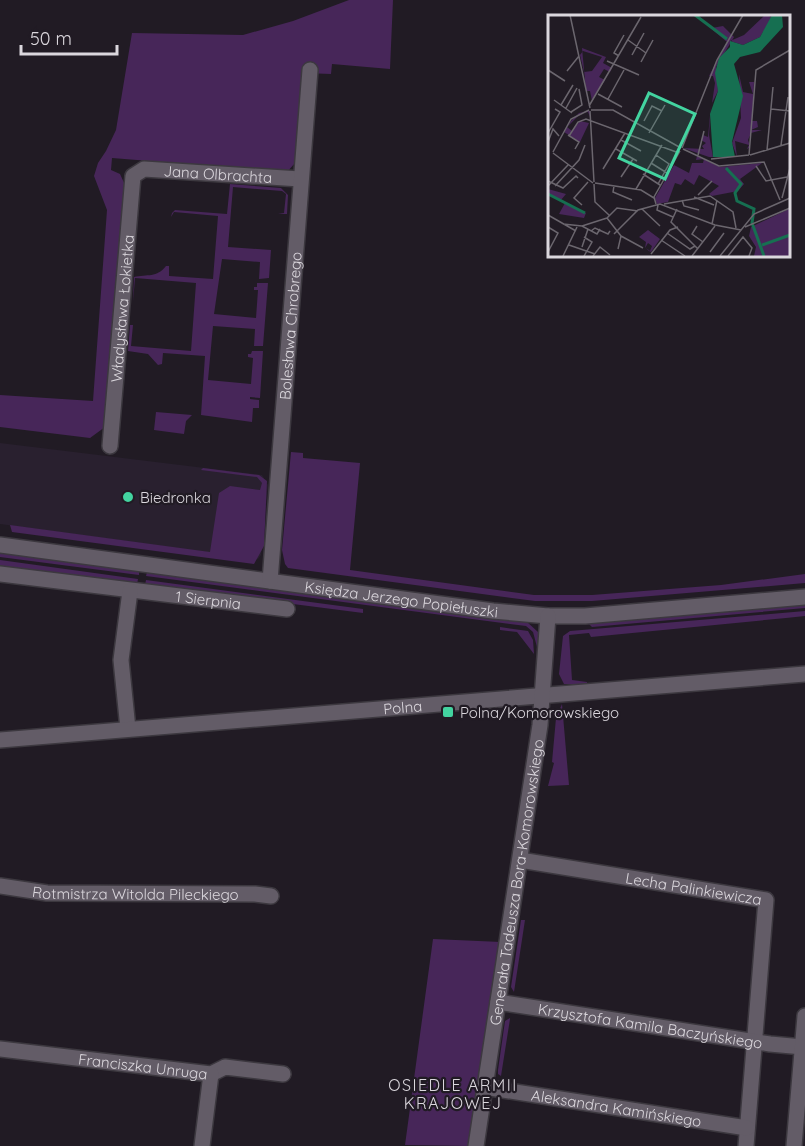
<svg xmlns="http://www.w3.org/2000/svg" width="805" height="1146" font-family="Quicksand,sans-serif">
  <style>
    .built { fill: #29202f }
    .green { fill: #472659 }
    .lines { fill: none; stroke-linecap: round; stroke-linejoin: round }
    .minor-casing { stroke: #3c383f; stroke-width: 18 }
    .minor { stroke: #635c67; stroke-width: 15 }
    .poi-dot { fill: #43d4a0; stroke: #211b24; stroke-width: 2 }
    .labels { text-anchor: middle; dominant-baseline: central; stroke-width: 4.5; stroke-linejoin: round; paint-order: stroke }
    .street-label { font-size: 15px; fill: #dbd7dd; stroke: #211b24 }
    .poi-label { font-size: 15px; fill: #dbd7dd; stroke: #211b24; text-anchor: start }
    .neighbourhood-label { font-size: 16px; letter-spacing: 1.5px; fill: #dbd7dd; stroke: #211b24 }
    .inset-river { fill: none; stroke: #166f51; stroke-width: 3 }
    .inset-road { fill: none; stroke: #6b666e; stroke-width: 1.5 }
    .view { fill: #43d4a0; fill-opacity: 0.15; stroke: #43d4a0; stroke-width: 3 }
    .inset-edge { fill: none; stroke: #dbd7dd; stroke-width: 3 }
  </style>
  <rect width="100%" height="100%" fill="#211b24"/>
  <path class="built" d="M0,443L262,475L268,485L261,555L258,559L0,524Z"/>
  <path class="green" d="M349,0H393L390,69L332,64L331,74L304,73L295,163L287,172L112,158L111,170L120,174L125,185L105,427L90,438L0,427V395L93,401L107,210L94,176L98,163L106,151L116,130L132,33L243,35L293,21Z
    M230,184L281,188L288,195L287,214H278L284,213L286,194L282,191L233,187L228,247L271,250L269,278L259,279L260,262L222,259L214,314L256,318L258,290H254V287H257V283H268L263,346H254L255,329L213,326L208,380L251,384L253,358L248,357V354H251L252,351H263L260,398L250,397V399L259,400V408H253L252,422L201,415L205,356L163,353L162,364L158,365L148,354L128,351L130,325H133L131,346L191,351L196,283L135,278L133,302L134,277C147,274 157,278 166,266H169V276L213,279L218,216L174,212L171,217L172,213L175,210L227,214Z
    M156,412L192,415L186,421L184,434L154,430Z
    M291,452L303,453V458L360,463L350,570L534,595H592L721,585L805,574V583L592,601H535L288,568L285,564L282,550Z
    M203,468L259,475L267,481L264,546L254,564L12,532L10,525L210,552L219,493L230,486L260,490L262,483L257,477L201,470Z
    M0,552L139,571V575L0,557Z
    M0,560L138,579L137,584L0,566Z
    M147,572L527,622L538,632L540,648L537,647L533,632L526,626L146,576Z
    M146,580L363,609V613L145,585Z
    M805,605V608L592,627L589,624Z
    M805,611V616L786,618L591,637L589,633L569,635L572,680L587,682V684H564L559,674L563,636L570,631Z
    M500,627L528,631L533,640L534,654L517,632L500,630Z
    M562,704L569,785L548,786L554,763L552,762L556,718Z
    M521,920H525L514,992L511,987Z
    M433,939L501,942L470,1146L405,1145Z
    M510,1018V1019L501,1076L498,1074V1070L505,1021Z"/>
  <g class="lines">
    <defs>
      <g id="minor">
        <path id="s1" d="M110,446L133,176L144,169L300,179"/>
        <path id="s2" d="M0,545L493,611L548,616H585L805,597"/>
        <path id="s3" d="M0,574L287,609"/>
        <path id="s4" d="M270,581L310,70"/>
        <path d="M128,729L121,660L130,591"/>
        <path id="s5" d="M0,740L805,674"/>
        <path id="s6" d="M520,860L766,900L746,1146"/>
        <path id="s7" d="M0,886L47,893L255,894L271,896"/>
        <path id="s8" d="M498,1002L770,1044L803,1047"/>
        <path id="s9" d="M0,1049L211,1074L225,1067L283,1074"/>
        <path id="s10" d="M484,1087L747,1128"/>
        <path d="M202,1146L211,1074"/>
        <path id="s11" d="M476,1146L540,725L548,616"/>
        <path d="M794,1146L805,1016"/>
      </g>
    </defs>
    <use href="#minor" class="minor-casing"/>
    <use href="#minor" class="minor"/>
  </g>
  <g class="poi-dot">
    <circle cx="128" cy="497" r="6"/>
    <rect x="442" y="706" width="12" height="12" rx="3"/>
  </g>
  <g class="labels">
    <g class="street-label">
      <text stroke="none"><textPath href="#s1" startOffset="358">Jana Olbrachta</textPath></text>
      <text stroke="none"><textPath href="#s1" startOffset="138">Władysława Łokietka</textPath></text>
      <text stroke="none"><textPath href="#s4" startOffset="256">Bolesława Chrobrego</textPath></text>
      <text stroke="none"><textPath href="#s2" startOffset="405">Księdza Jerzego Popiełuszki</textPath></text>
      <text stroke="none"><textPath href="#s3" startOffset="210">1 Sierpnia</textPath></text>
      <text stroke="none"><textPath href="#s5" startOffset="404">Polna</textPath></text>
      <text stroke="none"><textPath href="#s11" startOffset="267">Generała Tadeusza Bora-Komorowskiego</textPath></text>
      <text stroke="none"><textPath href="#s6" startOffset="176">Lecha Palinkiewicza</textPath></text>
      <text stroke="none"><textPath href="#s7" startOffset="136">Rotmistrza Witolda Pileckiego</textPath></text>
      <text stroke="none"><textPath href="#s8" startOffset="154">Krzysztofa Kamila Baczyńskiego</textPath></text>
      <text stroke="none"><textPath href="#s9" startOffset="144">Franciszka Unruga</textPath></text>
      <text stroke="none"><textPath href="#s10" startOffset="134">Aleksandra Kamińskiego</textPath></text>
    </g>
    <g class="poi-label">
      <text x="140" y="497">Biedronka</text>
      <text x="460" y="712">Polna/Komorowskiego</text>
    </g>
    <g class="neighbourhood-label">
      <text x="453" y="1085">OSIEDLE ARMII<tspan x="453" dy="18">KRAJOWEJ</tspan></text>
    </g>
  </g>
  <g transform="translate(548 15)">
    <rect width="242" height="242" fill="#211b24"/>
    <path d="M147,0L164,13L175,11L186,22L168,52L170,76L164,88L167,68L165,61H161L179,27ZM217,0L224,2L212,22L195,30L182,26L196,20ZM34,33L58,42L55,48L64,53L62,57L56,54L51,62L57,65L44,86L42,76H38ZM35,36L54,42L44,56L36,57L32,40ZM191,59L195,77L205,79L201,67H206L204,106H209L210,112L203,115H214L203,118L200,125L201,128V133L199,134L201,130L187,126L189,142L184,128L193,103ZM163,90L161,120L165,142H161L135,133L156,134L154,131L158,128L153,125L155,120L160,122ZM40,96H42V102L40,97L33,98L19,112L24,116L32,106L41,108L32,127L16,117L23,106L31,98ZM149,141L172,152L214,148L192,164L196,169L190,176L164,181L161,179L171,171L151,160L146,170L137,164L133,170L127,168L120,187L109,189L107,183L126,150L141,158L144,148H155L156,144L148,145ZM0,174L18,179L13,185L38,198L36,203L11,199L17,188L0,179ZM241,194V241H206L208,232L201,221L203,212ZM100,215L112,224L103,237L101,236L98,233L102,236L104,231L100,228L97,233L98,227L91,222Z" fill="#472659" fill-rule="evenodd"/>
    <path d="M224,0H234L235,12L212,37L192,42L186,49L195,81L184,127L187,142H165L162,99L170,76L167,58L171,43L182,32V26L195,30L212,22Z" fill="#166f51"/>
    <path class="inset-river" d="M147,0L179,24M178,153L193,169L187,178L189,186L206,194L204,208L216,241M0,179L37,198M214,230L242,220"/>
    <path class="inset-road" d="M22,0L42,93M80,25L98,38M84,40L96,18M71,41L66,38L76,20M59,46L91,60M93,47L105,25M0,55L17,66M19,56L31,41M50,79L74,92M60,84L76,55M6,85L24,98M13,90L25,70M41,91L93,2M18,93L29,73M223,94L242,96M43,95H65L133,133M42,96L46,167M23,97L34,90L31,74M96,106L104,91L114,96M0,118L12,97L7,94M101,118L117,90M20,120L31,127L27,134M21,121L30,107L38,104L131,138M73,125L93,136M0,127L5,114L11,121M233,130L240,82M134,133L169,45L195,0M68,134L89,146M135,134L171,151L216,147L232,185M219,135L225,72M5,137L23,104L41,95M5,138L45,168M108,140L121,149L110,169M150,140L156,116M201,140L208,55L242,35M202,140L242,128M163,144L201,140M103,148L119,158M208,151L218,166L239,162M55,154L77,118M95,159L112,170M73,162L85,144M0,166L15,173L28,161L30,163M47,168L93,175L106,183M46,169L47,187L61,200M0,171L20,150M7,171L31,145L37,130M66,171L65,177L84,185M88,174L114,130M150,180L164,166M146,182L166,190M234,183L242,153M134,185L136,191L151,195M108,189L106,182L132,136M116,189L162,181L185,197L188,213M34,190L26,183L40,167M110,190L109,195L125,202M94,194L112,211M129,194L123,207L150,234M0,200L28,216M59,203L69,193L90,196M59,203L73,221L70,234M15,209L34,211L49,219L52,214M164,209L169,185M34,211L59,203M149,211L144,219L155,227M0,212L10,218L0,237M197,212L242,193M43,216L47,213L60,219L62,216M119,218L142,234L147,231M66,219L90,195L112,189L167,210L193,215M73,221L95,233M113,225L137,241M21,230L47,239M34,232L40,214M162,237L176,218M103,239L122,215L130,212M15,241L29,212M36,241L44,227L36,222M45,241L52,232L62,240M144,241L167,211M172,241L206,199L242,183M180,241L195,222L204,233L201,241"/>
    <path class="view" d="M101,78L147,99L117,164L71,143Z"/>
    <rect width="242" height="242" class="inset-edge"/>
  </g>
  <path d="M21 45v9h96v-9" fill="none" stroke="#dbd7dd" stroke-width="3"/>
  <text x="30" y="45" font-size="18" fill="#dbd7dd" stroke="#211b24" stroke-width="4.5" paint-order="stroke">50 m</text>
</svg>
